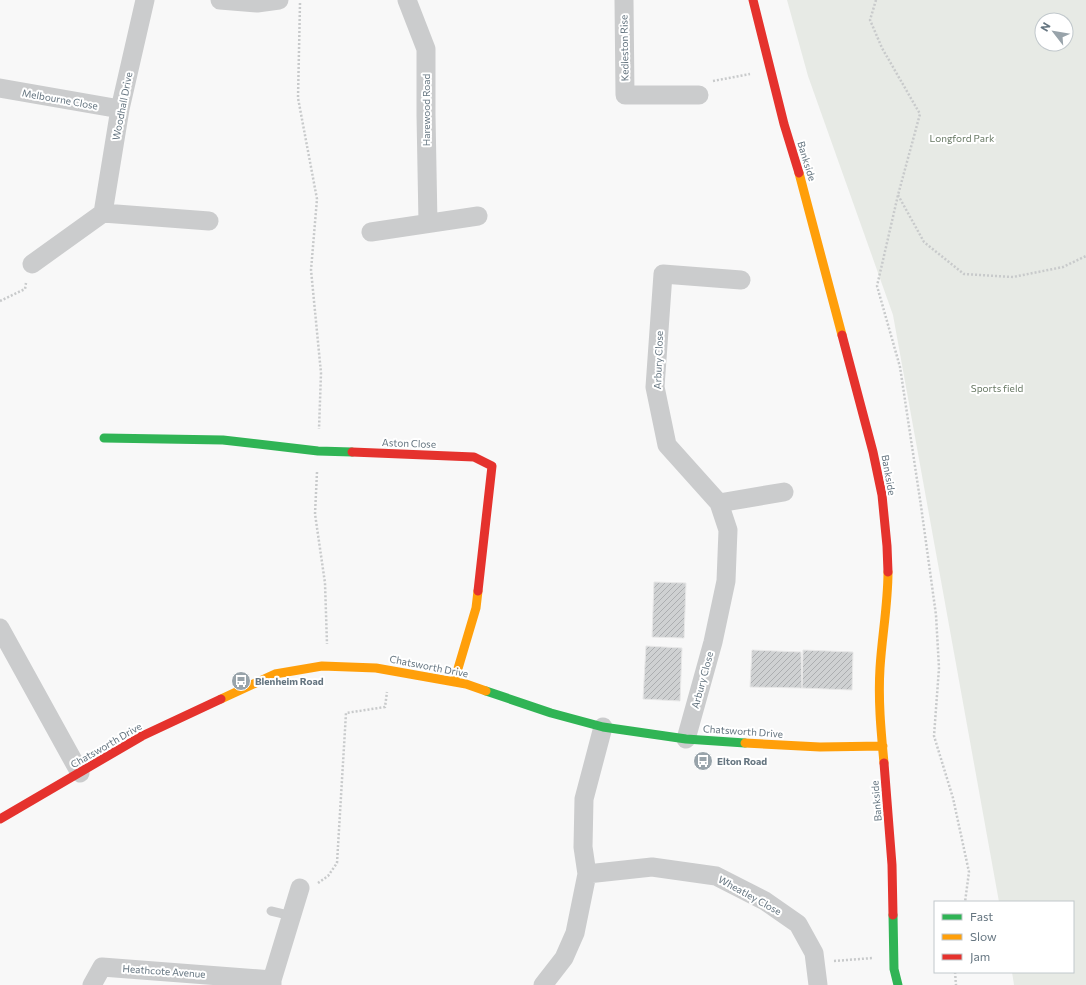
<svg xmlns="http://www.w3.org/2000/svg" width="1086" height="985" font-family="Commissioner,sans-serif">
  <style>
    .green { fill: #e7eae5; fill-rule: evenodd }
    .building { fill: url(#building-hatch); stroke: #e8e8e8 }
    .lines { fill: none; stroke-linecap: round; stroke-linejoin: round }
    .path { stroke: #c8cacb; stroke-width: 2.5; stroke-dasharray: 2 2; stroke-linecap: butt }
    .lane { stroke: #cbcccd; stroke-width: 9 }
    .street { stroke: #cbcccd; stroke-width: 19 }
    .fast { stroke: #30b455; stroke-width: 9 }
    .slow { stroke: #ff9f0a; stroke-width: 9 }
    .jam { stroke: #e5322d; stroke-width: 9 }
    .labels { text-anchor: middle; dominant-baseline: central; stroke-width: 4; stroke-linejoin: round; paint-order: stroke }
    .street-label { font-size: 10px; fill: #657580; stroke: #fff }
    .park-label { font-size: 10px; fill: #687964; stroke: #fff }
    .poi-label { font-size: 10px; font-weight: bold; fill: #657580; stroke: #fff; text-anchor: start }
  </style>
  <defs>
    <pattern id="building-hatch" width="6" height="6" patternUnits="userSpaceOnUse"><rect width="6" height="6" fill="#cfd1d2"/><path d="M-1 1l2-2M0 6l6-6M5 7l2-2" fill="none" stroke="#acaeb0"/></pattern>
  </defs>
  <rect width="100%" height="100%" fill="#f8f8f8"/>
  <path class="green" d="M787,0H1086V985H1014L1012,972H1073V902H999L893,315L808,76ZM1042,20H1066V44H1042Z"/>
  <path class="building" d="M654,582L686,583L684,638L652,637Z
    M646,646L682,648L680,701L643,699Z
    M752,650L801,652L802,688L750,687Z
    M803,650L853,652L852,690L802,688Z"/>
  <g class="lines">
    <path class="path" d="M876,0L870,20L882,48L920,114L898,195L877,286L900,367L921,506L936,615L939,668L934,736L953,798L969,872L965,902
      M300,3L298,98L317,199L311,270L321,373L319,429
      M713,81L750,74
      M898,195L924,242L964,274L1013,277L1063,267L1086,256
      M0,301L25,289L26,283
      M317,472L315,514L325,583L327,644
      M318,883L328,876L337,863L346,713L385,707L387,692
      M834,961L873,958
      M955,972L956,985"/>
    <path class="lane" d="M271,911L292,916"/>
    <path class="street" d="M220,0L257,3L279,0
      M407,0L426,49V115L428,223
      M624,0L625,95H699
      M0,88L120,109
      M103,213L120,109L145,0
      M371,232L478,216
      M32,264L103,213L209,221
      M719,503L784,492
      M0,628L80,773
      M686,739L713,642L726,581L728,530L719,503L667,445L655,387L663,274L741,280
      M587,874L652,867L716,876L765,901L798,924L814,953L818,985
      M92,985L102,967L272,980
      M272,985V980L300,888
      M543,985L564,958L575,933L587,874L583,847L584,799L603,727"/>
    <path class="fast" d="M104,438L223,440L318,451L352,452
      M486,691L551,713L603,727L686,739L745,743
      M893,915L894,969L898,985"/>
    <path class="slow" d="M799,173L842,335
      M454,682L476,608L478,591
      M221,699L275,674L322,666L376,668L466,684L486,691
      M745,743L820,747L883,746
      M884,763C881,731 878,700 880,668C882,636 888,604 888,572"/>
    <path class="jam" d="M753,0L784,124L799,173
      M842,335L873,452L882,495L887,546L888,572
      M352,452L474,457L492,466L478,591
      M884,763L892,865L893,915
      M0,819L142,736L221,699"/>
  </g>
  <defs>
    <symbol id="bus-disc" viewBox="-11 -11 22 22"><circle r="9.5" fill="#98a3aa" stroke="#fff"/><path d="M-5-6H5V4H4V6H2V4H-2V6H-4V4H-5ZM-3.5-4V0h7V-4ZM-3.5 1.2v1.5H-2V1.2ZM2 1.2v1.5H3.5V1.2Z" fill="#fff"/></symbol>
  </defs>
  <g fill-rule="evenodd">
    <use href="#bus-disc" x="230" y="670" width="22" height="22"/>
    <use href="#bus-disc" x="692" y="750" width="22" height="22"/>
  </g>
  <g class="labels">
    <g class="street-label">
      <text transform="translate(624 48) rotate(-91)">Kedleston Rise</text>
      <text transform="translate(60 99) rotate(10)">Melbourne Close</text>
      <text transform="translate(122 106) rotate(-79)">Woodhall Drive</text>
      <text transform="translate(426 110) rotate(-90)">Harewood Road</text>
      <text transform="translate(807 161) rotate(73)">Bankside</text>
      <text transform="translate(658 360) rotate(-88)">Arbury Close</text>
      <text transform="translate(409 443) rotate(2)">Aston Close</text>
      <text transform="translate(889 475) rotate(80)">Bankside</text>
      <text transform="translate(429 666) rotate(11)">Chatsworth Drive</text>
      <text transform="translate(702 680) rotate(-75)">Arbury Close</text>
      <text transform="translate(743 731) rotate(4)">Chatsworth Drive</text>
      <text transform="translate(106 745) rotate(-30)">Chatsworth Drive</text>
      <text transform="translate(876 801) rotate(-95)">Bankside</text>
      <text transform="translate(750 895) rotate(29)">Wheatley Close</text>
      <text transform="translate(164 971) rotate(4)">Heathcote Avenue</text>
    </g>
    <g class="park-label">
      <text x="962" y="138">Longford Park</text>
      <text x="997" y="388">Sports field</text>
    </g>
    <g class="poi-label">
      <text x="255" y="681">Blenheim Road</text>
      <text x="717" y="761">Elton Road</text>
    </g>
  </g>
  <rect x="934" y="901" width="140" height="72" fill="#ffffff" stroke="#c1c8cc"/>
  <rect x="942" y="914" width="20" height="6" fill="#30b455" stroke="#c1c8cc"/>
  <text x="970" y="921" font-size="12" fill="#657580">Fast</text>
  <rect x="942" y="934" width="20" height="6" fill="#ff9f0a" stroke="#c1c8cc"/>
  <text x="970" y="941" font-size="12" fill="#657580">Slow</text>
  <rect x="942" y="954" width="20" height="6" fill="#e5322d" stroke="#c1c8cc"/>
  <text x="970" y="961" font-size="12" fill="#657580">Jam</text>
  <g transform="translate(1054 32) rotate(301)"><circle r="19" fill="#ffffff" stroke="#c1c8cc"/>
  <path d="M0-3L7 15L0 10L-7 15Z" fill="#98a3aa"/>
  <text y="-6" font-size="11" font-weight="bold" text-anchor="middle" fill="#657580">N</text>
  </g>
</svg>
